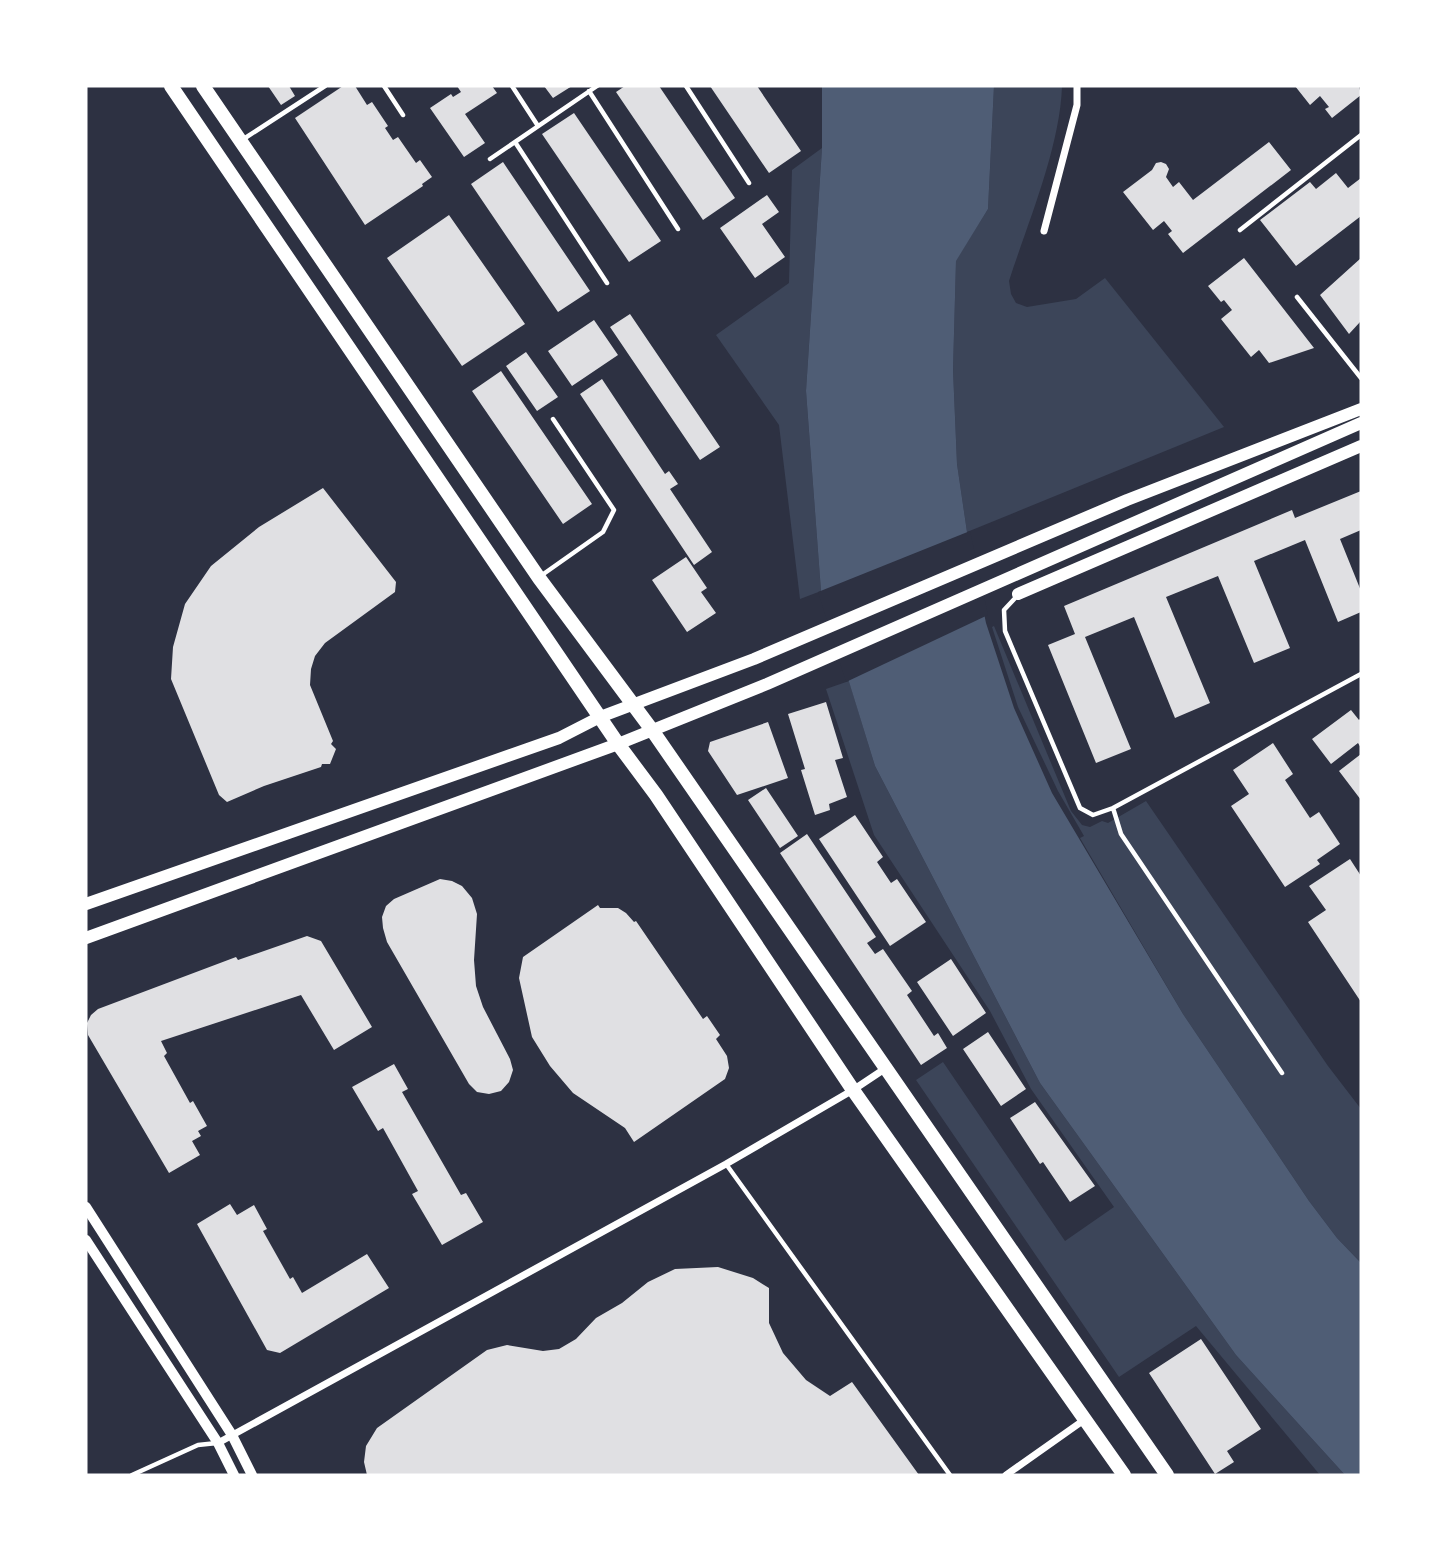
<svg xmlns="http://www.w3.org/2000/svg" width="1447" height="1561" font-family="'Roboto Serif',serif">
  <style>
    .green { fill: #3c4559 }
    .water { fill: #4f5d75 }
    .pier { fill: #2d3142 }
    .building { fill: #e0e0e3 }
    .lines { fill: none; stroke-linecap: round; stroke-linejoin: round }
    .service { stroke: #fff; stroke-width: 4.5 }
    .minor { stroke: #fff; stroke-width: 7 }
    .tertiary { stroke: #fff; stroke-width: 10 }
    .secondary { stroke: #fff; stroke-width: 12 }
    .primary { stroke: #fff; stroke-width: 14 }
  </style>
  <rect width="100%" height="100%" fill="#2d3142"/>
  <path class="green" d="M994,86H1062C1060,148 1028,222 1009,281L1011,294L1016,303L1027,307L1076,299L1105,278L1224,427L967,532L957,464L953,370L956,260L988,209Z
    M822,148L806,391L821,591L800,599L779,425L716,335L789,283L792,170Z
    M994,626L1071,811L1082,825L1090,827L1102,821L1108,823L1146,801L1328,1066L1361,1109V1263L1337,1238L1309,1201L1183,1014L1080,838L1084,836L1058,791L1018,707L992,627Z
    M849,681L875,766L1040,1083L1236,1355L1345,1475H1320L1196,1326L1119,1377L916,1080L943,1062L1065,1241L1114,1207L1031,1089L990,1011L874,835L826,689Z"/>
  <path class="water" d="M822,86H994L988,209L956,261L953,370L957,464L967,532L986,623L1014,708L1052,793L1183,1014L1309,1201L1337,1238L1361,1263V1475H1345L1236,1355L1040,1083L875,766L821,591L806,391L822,148Z"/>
  <path class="pier" d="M970,531L988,615L846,682L818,592Z"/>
  <path class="building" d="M268,86H289L295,96L281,105Z
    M343,86H355L367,105L372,102L388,126L385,128L393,140L398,137L416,163L420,160L432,177L422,184L423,186L365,225L295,118Z
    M457,86H492L497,93L465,114L485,143L464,157L430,108L451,94L453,97L461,92Z
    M544,86H572L553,98Z
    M625,86H659L735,198L703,220L616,92Z
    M710,86H757L801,151L769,173Z
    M1295,86H1359L1361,95L1332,118L1325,109L1329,107L1320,96L1310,105Z
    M574,113L661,241L629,262L542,134Z
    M1269,142L1291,170L1183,253L1168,234L1172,231L1164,221L1153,230L1123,192L1152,170L1156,163L1161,162L1166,164L1169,169L1166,177L1173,187L1179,182L1193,200Z
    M503,162L590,291L558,312L471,184Z
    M1336,173L1348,188L1361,178V216L1296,266L1260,220L1310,182L1316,189Z
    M767,195L779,212L762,224L785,257L755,278L720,228Z
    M449,215L525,324L462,366L387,258Z
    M1244,258L1314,348L1269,363L1259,350L1251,357L1221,319L1232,310L1224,300L1221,302L1208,286Z
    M1361,258V325L1360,322L1349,334L1320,295Z
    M630,314L720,447L700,460L610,327Z
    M594,320L618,355L572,386L548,351Z
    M526,352L558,397L537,411L506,366Z
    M501,371L592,504L563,524L472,391Z
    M602,379L665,474L669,471L678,484L670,489L712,552L694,565L580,394Z
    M323,488L396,582L395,592L325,643L315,656L311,669L310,685L333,741L331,744L336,749L330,764H322L321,767L264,786L227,802L219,795L171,679L173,647L185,604L211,566L259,527Z
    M1361,491V530L1340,539L1361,591V612L1338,622L1305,540L1254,561L1290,648L1254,663L1218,576L1166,597L1210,703L1175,718L1134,617L1085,637L1131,749L1096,763L1048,645L1075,634L1064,606L1292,510L1295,518Z
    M686,557L707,588L701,592L716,613L687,632L652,580Z
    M826,702L843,758L835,760L847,797L829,804L830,810L815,815L801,770L805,769L788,714Z
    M1351,710L1359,720L1361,718V748L1358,743L1331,764L1312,739Z
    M768,722L788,778L737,795L708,751L710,742Z
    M1273,743L1293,774L1285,780L1310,818L1319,812L1340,844L1317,860L1320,864L1285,887L1231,806L1249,794L1233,770Z
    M1361,754V800L1339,771Z
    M766,788L798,836L780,848L748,800Z
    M855,815L883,857L877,862L891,883L897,879L926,922L890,946L819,839Z
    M807,834L876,937L867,943L875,954L883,949L912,991L907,995L934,1036L938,1033L947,1048L921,1065L780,853Z
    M1350,859L1361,876V1002L1308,922L1326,910L1309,886Z
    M440,879L452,881L462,886L472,898L477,914L474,960L476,986L483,1007L510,1059L513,1070L509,1082L501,1091L489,1094L477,1092L469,1084L387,942L383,928L382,917L386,906L394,899Z
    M598,905L600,908H618L626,913L634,922L636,921L703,1019L707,1016L720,1035L716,1039L727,1056L729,1068L725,1079L634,1142L625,1128L573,1093L550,1066L532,1037L519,978L523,957Z
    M307,936L321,941L372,1027L334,1050L301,995L161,1041L167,1053L164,1056L190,1103L193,1101L207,1126L198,1131L201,1136L192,1141L200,1155L169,1173L88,1035L87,1023L91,1015L98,1009L236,957L238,960Z
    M951,959L986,1013L953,1036L917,982Z
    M988,1032L1026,1089L1001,1106L963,1049Z
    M394,1064L408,1089L402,1092L461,1195L466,1193L483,1222L442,1245L412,1194L418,1191L383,1128L378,1131L352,1087Z
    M1035,1102L1095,1186L1070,1202L1043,1162L1040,1164L1010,1118Z
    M230,1204L237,1215L254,1205L267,1229L263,1231L290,1279L293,1277L302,1293L367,1254L389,1288L280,1353L267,1350L197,1224Z
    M718,1267L753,1278L769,1288V1323L783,1353L806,1380L830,1396L852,1382L919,1475H367L364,1462L366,1446L377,1428L487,1350L507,1345L543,1351L559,1349L576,1339L596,1318L622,1303L648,1282L675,1269Z
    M1201,1339L1261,1429L1227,1451L1234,1462L1215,1474L1149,1373Z"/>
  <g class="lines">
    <path class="service" d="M384,86L403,115
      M512,86L538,126
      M686,86L749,183
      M589,91L678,229
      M242,140L325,86
      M515,142L607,283
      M490,159L597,86
      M1240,230L1361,135
      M1297,297L1361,378
      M542,575L603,532L614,510L553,419
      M1018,595L1004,610L1005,631L1080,808L1093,815L1113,808L1361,674
      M1113,808L1121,834L1282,1073
      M726,1164L950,1475
      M132,1475L198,1445L217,1443"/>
    <path class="minor" d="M1044,231L1077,105V86
      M218,1443L726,1164L853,1090L886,1068
      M1006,1475L1084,1420"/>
    <path class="tertiary" d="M86,1207L232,1435L252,1475
      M86,1240L218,1443L234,1475"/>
    <path class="secondary" d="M1018,594L1361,446
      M86,904L559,738L600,717L754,659L1127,500L1361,409
      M86,938L618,744L767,684L1361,423"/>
    <path class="primary" d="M171,86L618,744L656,795L853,1090L1124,1475
      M203,86L539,578L652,730L1167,1475"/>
  </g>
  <rect width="1447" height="1561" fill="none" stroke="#ffffff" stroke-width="175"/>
</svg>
